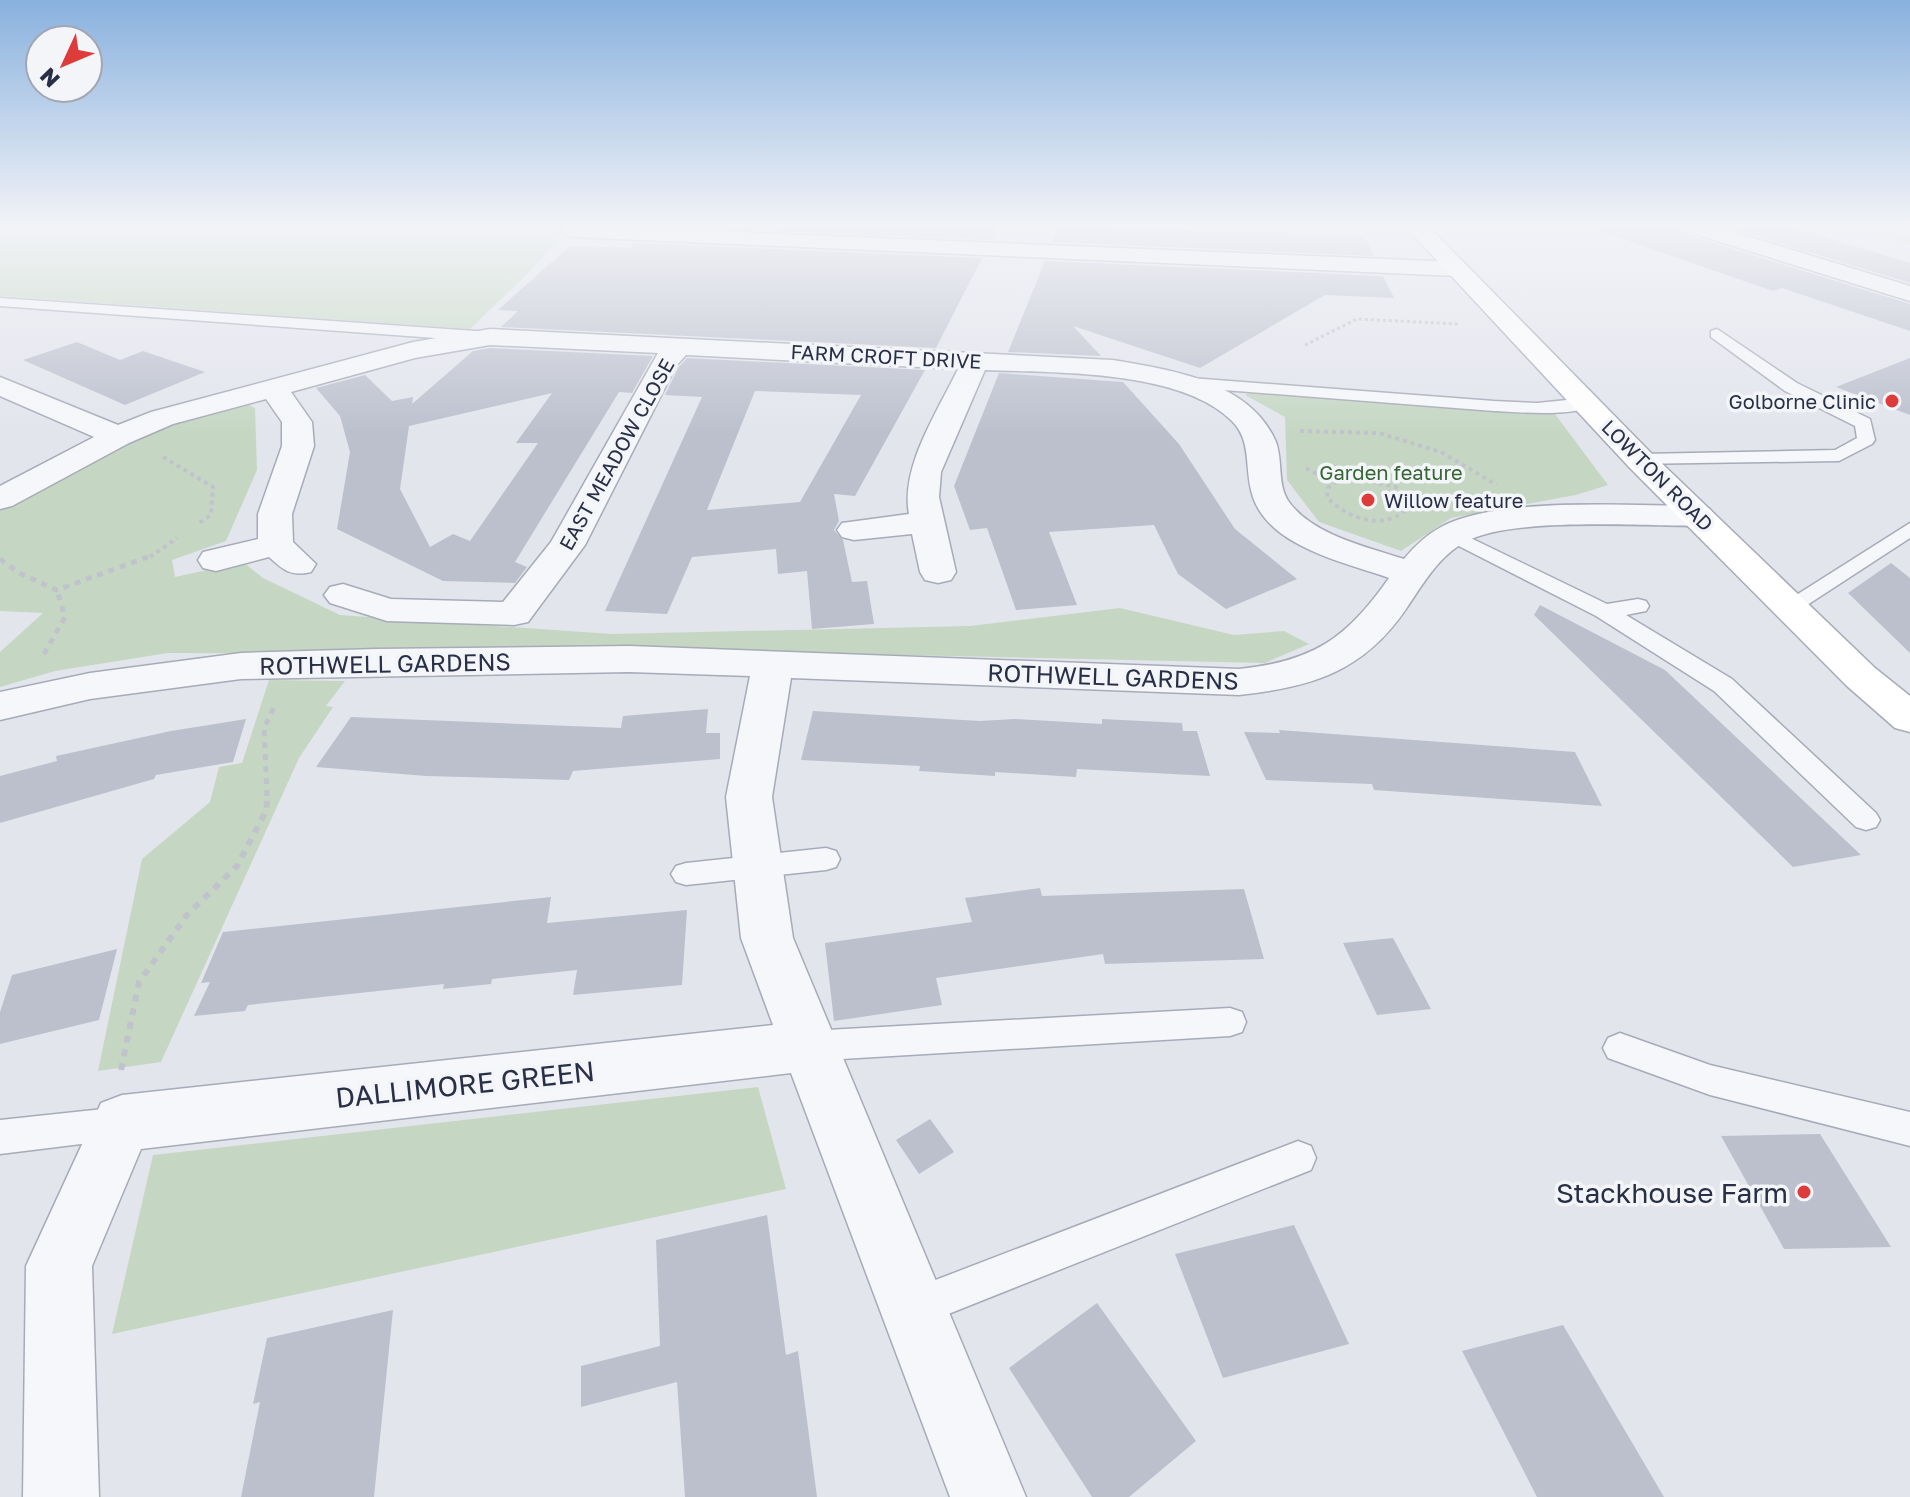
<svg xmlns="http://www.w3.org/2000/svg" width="1910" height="1497" font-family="'Golos Text',sans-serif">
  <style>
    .green { fill: #c5d7c3 }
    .building { fill: #bcc0cd; fill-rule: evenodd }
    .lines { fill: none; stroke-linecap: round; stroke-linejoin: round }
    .lane-casing { stroke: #a7abb8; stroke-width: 3 }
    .street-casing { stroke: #a7abb8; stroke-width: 3 }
    .secondary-casing { stroke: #a7abb8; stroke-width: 3 }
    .path-far3 { stroke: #c0c3cb; stroke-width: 3; stroke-dasharray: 3 3; stroke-linecap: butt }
    .path-far2 { stroke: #c0c3cb; stroke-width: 4; stroke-dasharray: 4 4; stroke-linecap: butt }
    .path-far1 { stroke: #c0c3cb; stroke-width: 5; stroke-dasharray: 6 6; stroke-linecap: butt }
    .path { stroke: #c0c3cb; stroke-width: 6; stroke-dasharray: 7 7; stroke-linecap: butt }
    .lane { fill: #f6f7fa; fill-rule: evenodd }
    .street { fill: #f6f7fa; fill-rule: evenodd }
    .secondary { fill: #fff; fill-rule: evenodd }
    .poi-dot { fill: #de3c3b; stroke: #f3f5f9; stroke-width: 3 }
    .labels { text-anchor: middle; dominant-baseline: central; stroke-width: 7; stroke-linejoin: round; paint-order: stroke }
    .far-street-label { font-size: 20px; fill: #282f47; stroke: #f3f5f9 }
    .far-poi-label { font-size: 20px; fill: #282f47; stroke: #f3f5f9; text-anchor: end }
    .far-park-label { font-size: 20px; fill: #366534; stroke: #f3f5f9 }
    .street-label { font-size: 24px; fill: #282f47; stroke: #f3f5f9 }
    .near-street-label { font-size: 28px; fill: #282f47; stroke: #f3f5f9 }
    .near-poi-label { font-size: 28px; fill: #282f47; stroke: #f3f5f9; text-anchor: end }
  </style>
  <rect width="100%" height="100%" fill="#e3e5ed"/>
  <path class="green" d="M0,225H572L526,275L470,329L0,296Z
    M1846,225H1910V244Z
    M1255,391L1555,414L1608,485L1576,495L1451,518L1401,551L1319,522L1287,480L1285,417L1245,395Z
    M239,400L255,408L257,470L226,541L172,560L175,577L243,562L263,578L340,615L612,634L970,626L1120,608L1234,635L1284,631L1309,644L1265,663L856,654L168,653L55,671L0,687V652L43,613L0,611V508L145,433Z
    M269,680L345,681L326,706L333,707L299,758L161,1062L98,1071L142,859L210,802L219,767L242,763Z
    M758,1087L786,1189L112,1334L153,1155Z"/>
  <path class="building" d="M633,225H998L991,240Z
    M1059,225L1365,237L1374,256L1052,242Z
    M1600,225H1676L1681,233L1910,304V331L1782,288L1773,291L1599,231Z
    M1720,225H1784L1910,263V283Z
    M633,243L982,258L936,348L501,327L518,311L498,310L570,246L632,248Z
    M1045,261L1383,276L1394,298L1325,295L1200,368L1073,326L1101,356L1008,352Z
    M77,342L120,360L143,351L205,372L125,405L23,360Z
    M490,348L653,356L632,393L619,392L515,562L527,567L515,583L443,581L337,529L350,452L340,416L316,388L365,375L392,401L413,397L412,404L473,351ZM552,393L516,443H538L470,541L453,534L430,547L400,489L409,426Z
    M687,358L925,370L855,496L834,494L839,521L834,530L843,540L852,582L867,581L874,624L812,629L807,571L778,574L776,549L692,557L667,614L605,611L702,397L665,395L678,368ZM755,391L861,395L800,502L707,510Z
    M1910,358V415L1836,387Z
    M999,373L1123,382L1179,444L1235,529L1297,579L1226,609L1178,574L1154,525L1049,532L1077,605L1016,610L987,528L970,530L954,486Z
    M1891,563L1910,578V653L1848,593Z
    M1540,605L1665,670L1861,855L1793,867L1534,615Z
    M708,709L706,733H720V759L573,771L569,780L426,776L316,767L351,717L621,728L623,716Z
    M813,711L980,721L1014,719L1102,724V719L1182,723L1183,731H1197L1210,776L1077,769L1076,777L995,772V776L919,771L920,766L801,760Z
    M246,719L233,762L156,775L154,779L0,823V776L57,761L56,756L171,731Z
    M1279,730L1575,752L1602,806L1374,790L1372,784L1266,780L1244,732L1280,733Z
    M1040,888L1042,896L1244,889L1264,959L1105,964L1103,954L936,978L942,1005L834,1021L825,943L972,922L965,898Z
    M551,897L547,923L687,910L682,985L573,995L577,970L492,979L491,984L443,989L444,984L248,1005L245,1011L194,1016L210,982L201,983L223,932Z
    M1393,938L1431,1009L1377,1015L1343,943Z
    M117,949L99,1020L0,1044V1012L12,975Z
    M930,1119L954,1152L919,1174L896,1140Z
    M1820,1134L1891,1247L1784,1249L1721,1136Z
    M767,1215L786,1355L798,1351L817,1497H685L677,1382L581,1407V1366L660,1346L656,1240Z
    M1294,1225L1349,1344L1223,1378L1175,1254Z
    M1097,1303L1196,1441L1129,1497H1092L1009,1368Z
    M393,1310L374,1497H241L260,1402L253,1404L267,1338Z
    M1563,1325L1664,1497H1537L1462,1351Z"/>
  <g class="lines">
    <defs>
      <path id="lane" d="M0,298L490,332L498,337L490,342L0,306Z
        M1717,329L1797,383L1870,419L1875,440L1872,444L1839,461L1633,464L1631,460L1633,456L1640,454L1835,450L1857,438L1855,426L1785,391L1711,337V331Z
        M1178,377L1494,401L1537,403L1587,398L1596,403C1580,418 1517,412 1494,411L1172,386L1170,382L1172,378Z
        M1910,523V538L1798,611L1790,613L1779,606Z
        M1452,529L1607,604L1638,599L1646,601L1649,606L1646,611L1626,615L1732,679L1876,813L1880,820L1876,827L1866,830L1856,827L1714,691L1596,616L1445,539L1442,535Z
        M826,848L836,851L840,859L836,867L826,870L686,885L676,882L671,874L676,866L686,863Z
        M1230,1008L1242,1012L1246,1022L1242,1032L1230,1036L808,1061L796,1056L791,1046L796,1036L808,1031Z
        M1620,1033L1710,1065L1910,1112V1146L1710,1095L1608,1058L1603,1048L1608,1038Z
        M122,1107L135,1111L140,1123L135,1135L122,1139L0,1154V1120Z
        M1298,1141L1311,1146L1316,1158L1311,1170L913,1328L899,1322L893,1308L899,1294Z"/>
      <path id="street" d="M566,225L1457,262L1465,264L1469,269L1465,274L1457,276L574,237L566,235L563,230Z
        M1679,225H1711L1910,286V301L1682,230Z
        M490,329L1113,360C1171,370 1250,381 1276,442C1283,461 1277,485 1289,502C1313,535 1367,547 1404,559C1414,547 1426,535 1441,527C1498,496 1631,506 1698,506L1710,509L1715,516L1710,523L1698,526C1643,526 1512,517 1467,541C1439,555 1423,584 1406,609C1363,672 1312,687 1239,695L791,678L772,797L793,938L1026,1497H950L791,1073L141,1149L92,1266L99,1497H23L26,1266L101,1103L122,1095L773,1025L741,938L726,797L750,676L629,672L241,679L90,699L0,720V692L90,673L241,653L377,649L629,646L1239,669C1314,661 1346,639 1389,578C1344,562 1263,546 1251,490C1245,465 1251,440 1232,421C1180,369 1054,373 985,370L941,472L939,497L956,572L951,580L938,583L925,580L920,572L912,534L854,540L842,537L837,530L842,523L909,514C900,467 938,411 958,369L686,355L676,366L585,545L528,622L514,625L387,621L330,603L324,595L330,587L343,584L391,599L503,602L551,542L658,353L490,345L415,358L291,392L312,422L314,446L292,514L293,542L316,564L311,572C291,577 283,570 269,557L216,571L203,568L198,560L203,552L258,539V514L282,446V422L266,399L173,424L129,443L12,506L0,509V486L94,437L0,396V377L118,425L151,412L413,342Z"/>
      <path id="secondary" d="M1404,225H1427L1651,453L1875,668L1910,696V732L1895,728L1847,686L1629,467Z"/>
    </defs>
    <use href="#lane" class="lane-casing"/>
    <use href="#street" class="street-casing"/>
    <use href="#secondary" class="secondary-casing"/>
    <path class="path-far3" d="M1305,345L1357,319L1458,324"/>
    <path class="path-far2" d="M1300,431L1379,433L1441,452L1497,485
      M163,457L213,487L211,515L199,523
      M1306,468L1334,483
      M1355,478L1396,487L1410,506C1387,532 1348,520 1327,497L1328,488L1334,483Z
      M150,557L177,538"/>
    <path class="path-far1" d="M0,559L19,573L57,590L153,555
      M44,654L65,617L57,590
      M267,796L264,728L275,705"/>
    <path class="path" d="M121,1070L139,982L187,915L237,866L267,809L266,794"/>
    <use href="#lane" class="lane"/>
    <use href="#street" class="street"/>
    <use href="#secondary" class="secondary"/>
  </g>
  <linearGradient id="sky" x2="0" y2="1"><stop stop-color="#89b1de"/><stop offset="0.52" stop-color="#f2f3f7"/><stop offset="1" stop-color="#f2f3f7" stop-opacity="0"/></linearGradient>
  <rect width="1910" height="434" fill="url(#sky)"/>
  <g class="poi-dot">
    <circle cx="1892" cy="401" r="8"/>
    <circle cx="1368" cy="500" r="8"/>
    <circle cx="1804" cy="1192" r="8"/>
  </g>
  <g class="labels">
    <g class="far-street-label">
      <text transform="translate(886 356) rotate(3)">FARM CROFT DRIVE</text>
      <text transform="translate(616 454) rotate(-61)">EAST MEADOW CLOSE</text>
      <text transform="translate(1658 475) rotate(45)">LOWTON ROAD</text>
    </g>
    <g class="far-poi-label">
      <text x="1876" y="401">Golborne Clinic</text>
      <text x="1384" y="500" text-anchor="start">Willow feature</text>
    </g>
    <g class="far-park-label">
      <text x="1391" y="472">Garden feature</text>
    </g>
    <g class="street-label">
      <text transform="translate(385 663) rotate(-1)">ROTHWELL GARDENS</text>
      <text transform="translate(1113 676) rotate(2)">ROTHWELL GARDENS</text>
    </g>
    <g class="near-street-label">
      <text transform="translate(465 1084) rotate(-6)">DALLIMORE GREEN</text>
    </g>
    <g class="near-poi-label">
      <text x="1788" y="1192">Stackhouse Farm</text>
    </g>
  </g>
  <g transform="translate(64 64) rotate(226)"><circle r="38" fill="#f3f5f9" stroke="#a2a6b2" stroke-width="2"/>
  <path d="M0-6L14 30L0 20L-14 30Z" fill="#de3c3b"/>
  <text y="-12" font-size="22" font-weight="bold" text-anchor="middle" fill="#282f47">N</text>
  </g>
</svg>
